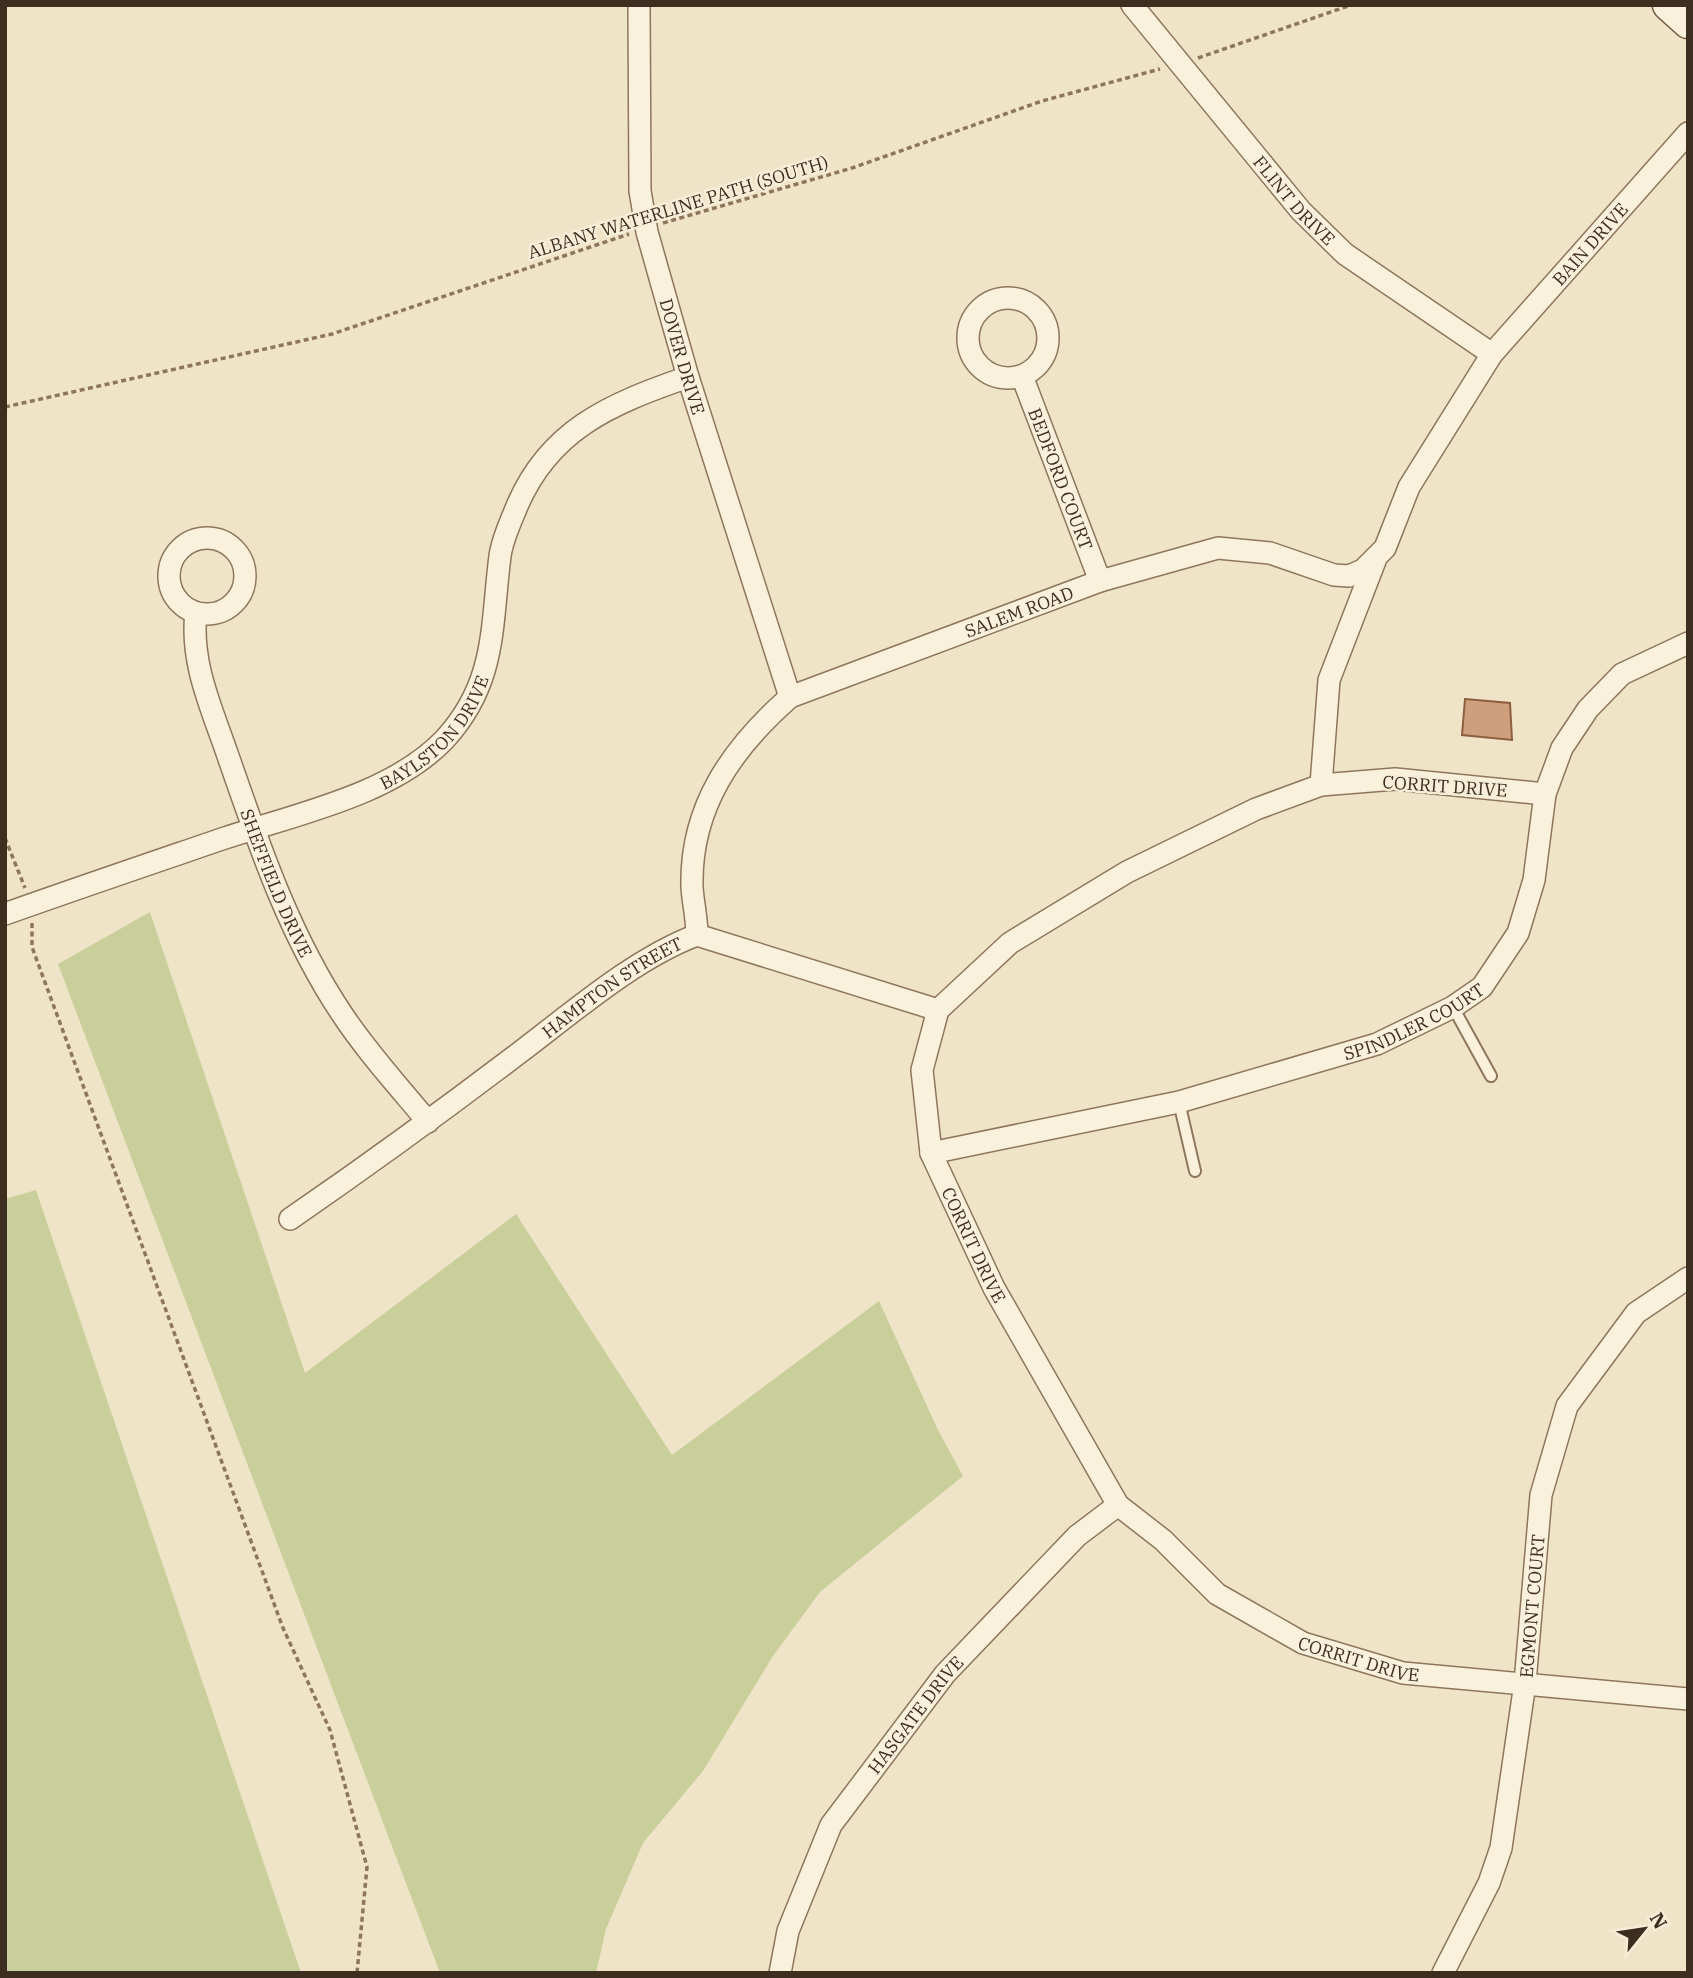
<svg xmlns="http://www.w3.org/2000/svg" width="1693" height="1978" font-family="'IBM Plex Serif',serif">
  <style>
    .green { fill: #c9cf9b }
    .building { fill: #cf9f7d; stroke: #8d5f41; stroke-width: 2 }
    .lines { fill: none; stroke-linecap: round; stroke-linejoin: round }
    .lane-casing { stroke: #8d765c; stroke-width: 14 }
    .street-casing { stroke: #8d765c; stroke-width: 24 }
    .secondary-casing { stroke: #6f573f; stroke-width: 33 }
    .path { stroke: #8d765c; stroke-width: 3.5; stroke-dasharray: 5 3.5; stroke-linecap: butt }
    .lane { stroke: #faf1dc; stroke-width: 10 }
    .street { stroke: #faf1dc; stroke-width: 21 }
    .secondary { stroke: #faf1dc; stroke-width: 30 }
    .labels { text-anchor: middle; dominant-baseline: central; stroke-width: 5; stroke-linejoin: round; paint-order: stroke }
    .street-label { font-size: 18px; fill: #3d2e20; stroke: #f7eed8 }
  </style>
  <rect width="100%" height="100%" fill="#f0e4c8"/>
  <path class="green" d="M150,912L305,1373L516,1214L672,1455L879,1301L938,1430L963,1476L820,1592L773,1656L703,1771L643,1843L606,1929L596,1973H440L58,964Z
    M36,1190L301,1973H5V1199Z"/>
  <path class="building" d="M1465,699L1510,703L1512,740L1462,735Z"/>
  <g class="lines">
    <defs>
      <path id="lane" d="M1453,1007L1491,1076
        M1179,1102L1195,1171"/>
      <g id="street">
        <path id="s1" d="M639,5L640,191L647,232L688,377L790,697"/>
        <path id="s2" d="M1132,5L1301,211L1345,254L1492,354"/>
        <circle cx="1008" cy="338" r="40"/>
        <path id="s3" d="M1022,376L1100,581"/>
        <circle cx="207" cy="576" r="38"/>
        <path id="s4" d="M196,613C190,663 212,709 228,756C259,845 289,935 342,1014C367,1052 399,1087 428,1122"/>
        <path d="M1321,785L1329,680L1375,561"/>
        <path id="s5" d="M1545,794L1395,779L1321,785L1256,809L1127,872L1010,943L938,1010L922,1070L931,1153L994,1288L1118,1505L1163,1540L1217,1594L1303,1643L1403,1673L1688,1699"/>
        <path id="s6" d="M5,914C78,888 152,863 225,838C296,814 392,795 445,739C497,682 491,626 500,556C502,541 509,525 515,511C547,430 610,404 688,377"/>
        <path id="s7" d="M697,935C697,919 693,903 692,887C690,807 732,748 790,697L1100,581L1218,548L1270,553L1334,575L1349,576L1363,570L1385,548L1409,487L1492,354L1688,133"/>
        <path id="s8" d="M931,1153L1179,1102L1377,1044L1453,1007L1482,987L1518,933L1534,880L1545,794L1562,748L1588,709L1622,674L1688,643"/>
        <path id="s9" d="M290,1219C367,1166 444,1110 519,1053C572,1013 635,958 697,935L938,1010"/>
        <path id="s10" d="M780,1973L788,1931L831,1825L945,1674L1077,1536L1118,1505"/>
        <path id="s11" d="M1443,1973L1489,1883L1501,1848L1525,1683L1541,1495L1567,1406L1636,1313L1688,1278"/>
      </g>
      <path id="secondary" d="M1668,5L1688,23"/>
    </defs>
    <use href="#lane" class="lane-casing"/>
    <use href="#street" class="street-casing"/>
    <use href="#secondary" class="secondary-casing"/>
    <path class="path" d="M1198,58L1351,5
      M663,223L852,168L1042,101L1160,69
      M5,407L332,334L629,234
      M5,838L25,888
      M32,923V947L283,1628L330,1730L367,1867L357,1973"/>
    <use href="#lane" class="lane"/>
    <use href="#street" class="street"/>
    <use href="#secondary" class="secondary"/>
  </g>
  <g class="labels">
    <g class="street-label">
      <text stroke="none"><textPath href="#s2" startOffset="254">FLINT DRIVE</textPath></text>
      <text transform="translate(678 207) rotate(-17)">ALBANY WATERLINE PATH (SOUTH)</text>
      <text stroke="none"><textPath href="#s7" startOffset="1274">BAIN DRIVE</textPath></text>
      <text stroke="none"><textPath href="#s1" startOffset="357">DOVER DRIVE</textPath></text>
      <text stroke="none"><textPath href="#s3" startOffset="110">BEDFORD COURT</textPath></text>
      <text stroke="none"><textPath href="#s7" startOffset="514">SALEM ROAD</textPath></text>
      <text stroke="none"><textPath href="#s6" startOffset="474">BAYLSTON DRIVE</textPath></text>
      <text transform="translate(1445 786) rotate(4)">CORRIT DRIVE</text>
      <text stroke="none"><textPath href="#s4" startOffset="284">SHEFFIELD DRIVE</textPath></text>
      <text stroke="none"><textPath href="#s9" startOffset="397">HAMPTON STREET</textPath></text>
      <text stroke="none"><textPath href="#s8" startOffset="502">SPINDLER COURT</textPath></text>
      <text stroke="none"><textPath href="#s5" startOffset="920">CORRIT DRIVE</textPath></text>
      <text stroke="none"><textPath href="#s11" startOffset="382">EGMONT COURT</textPath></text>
      <text stroke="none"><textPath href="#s5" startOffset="1508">CORRIT DRIVE</textPath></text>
      <text stroke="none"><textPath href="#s10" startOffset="296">HASGATE DRIVE</textPath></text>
    </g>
  </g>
  <rect width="1693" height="1978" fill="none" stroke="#3d2e20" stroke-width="14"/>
  <g transform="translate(1644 1929) rotate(60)" stroke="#f7eed8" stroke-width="5" paint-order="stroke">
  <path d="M0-5L12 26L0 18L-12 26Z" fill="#3d2e20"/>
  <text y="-10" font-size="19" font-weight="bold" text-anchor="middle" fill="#3d2e20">N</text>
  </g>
</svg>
